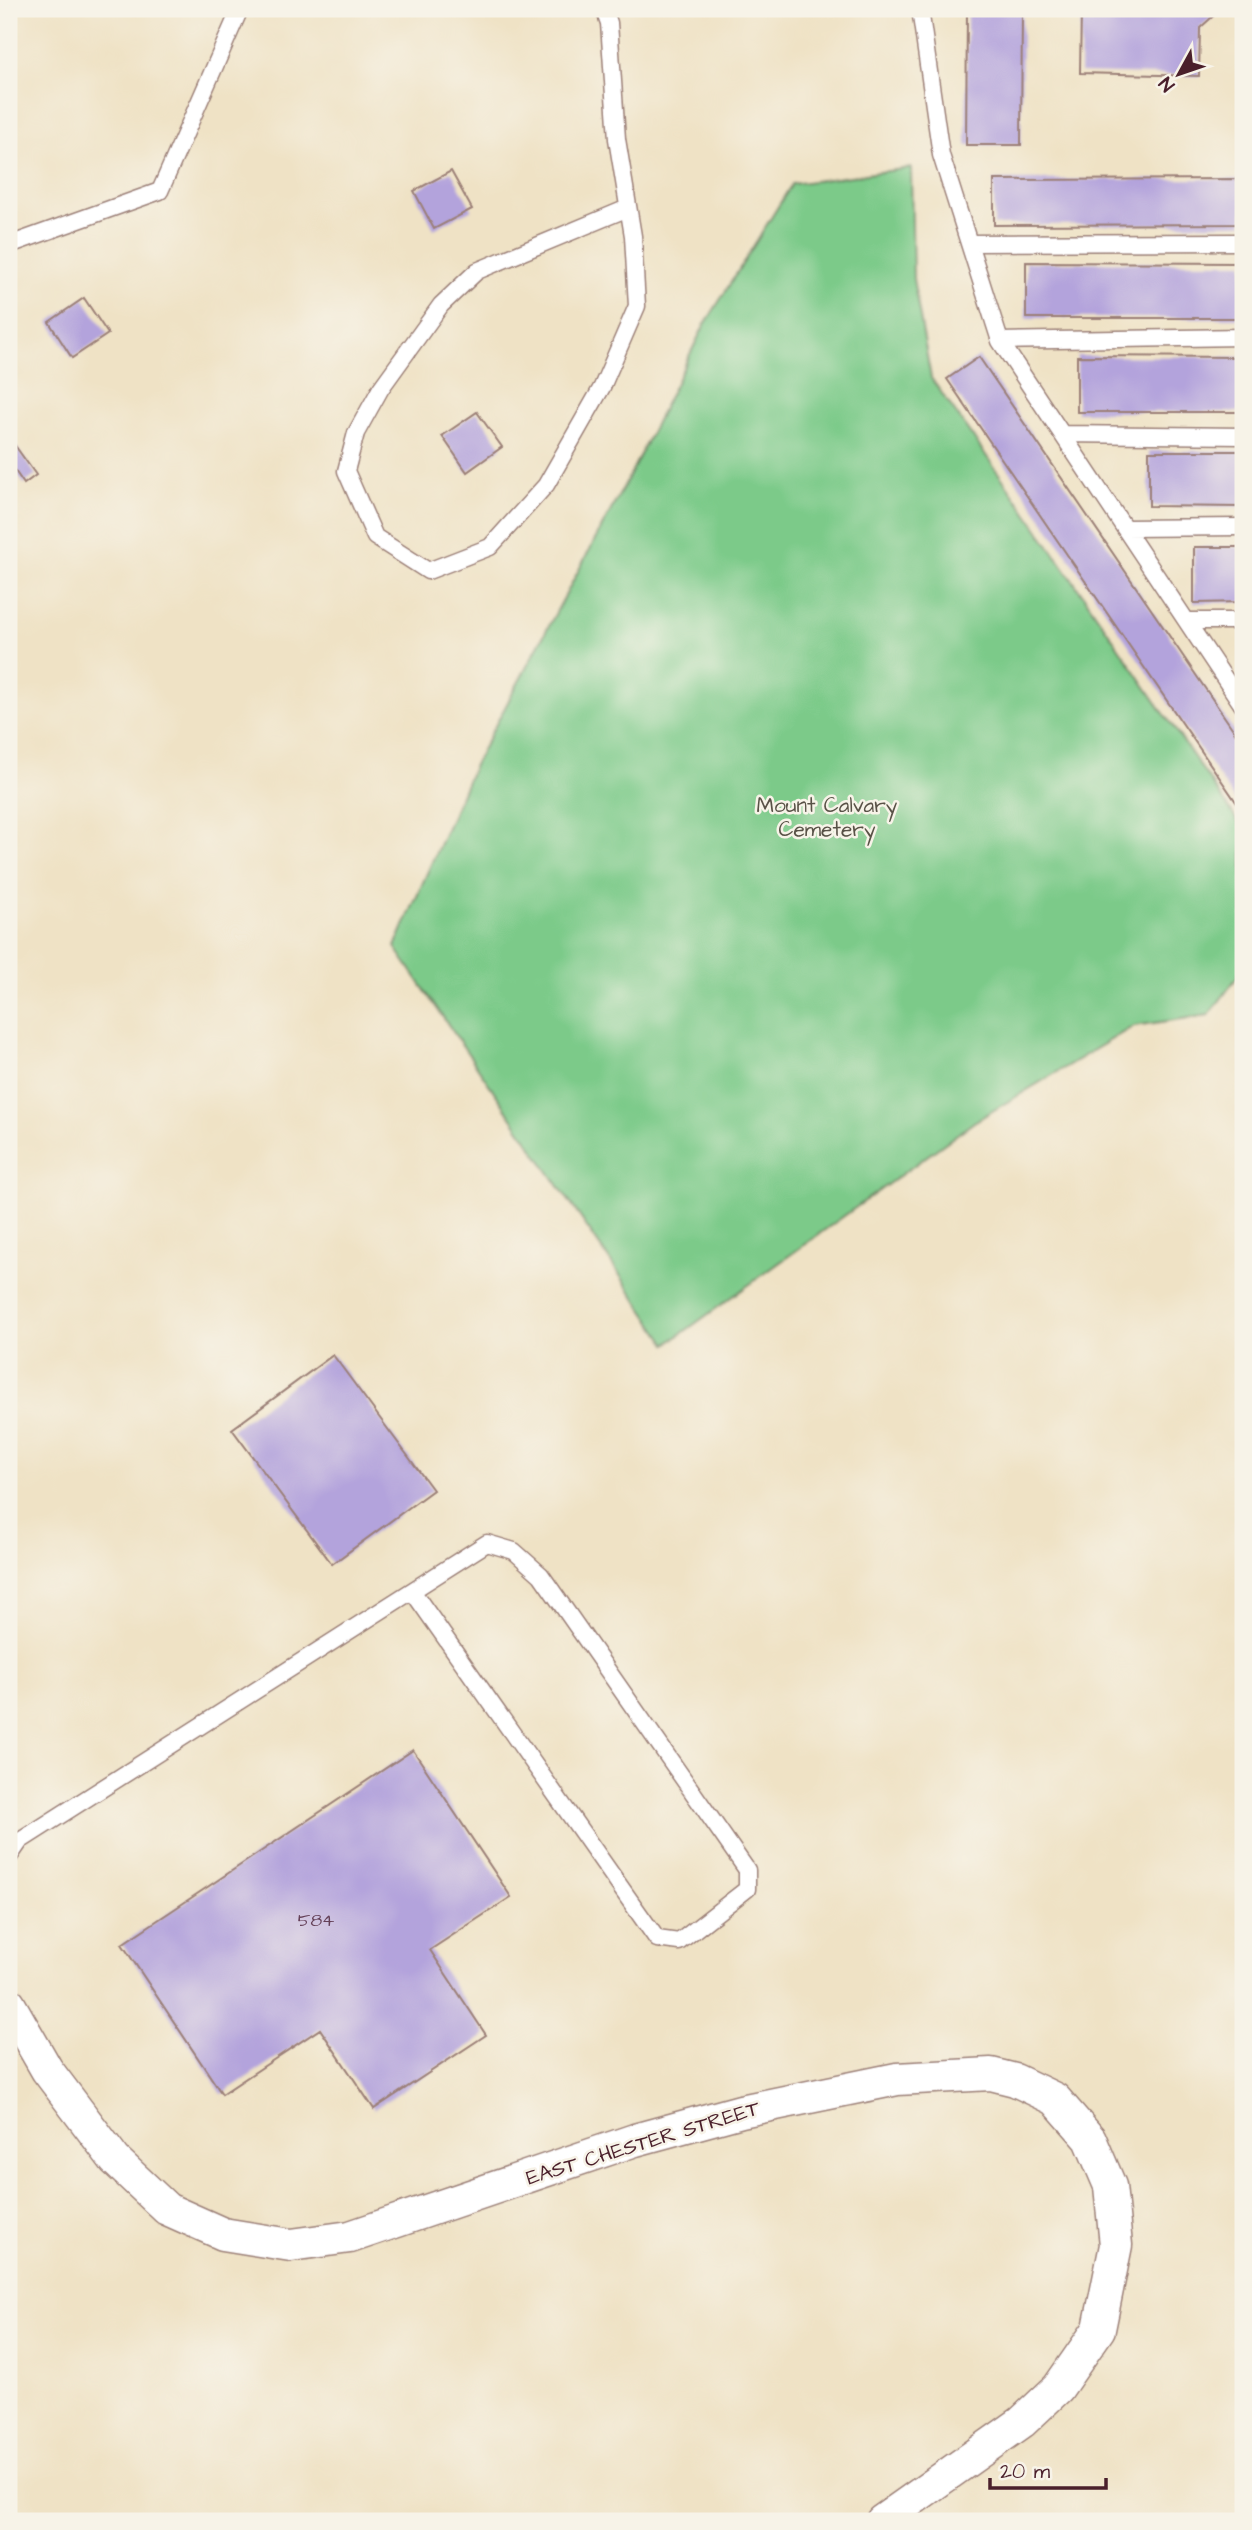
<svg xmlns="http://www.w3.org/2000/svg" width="1252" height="2530" font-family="'Architects Daughter',sans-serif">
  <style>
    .green { fill: #7bca89; stroke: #62745a; stroke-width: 2 }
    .building { fill: #b3a3dc }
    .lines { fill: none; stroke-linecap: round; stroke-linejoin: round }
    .service-casing { stroke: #9c8078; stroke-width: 19 }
    .minor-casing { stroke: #9c8078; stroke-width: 35 }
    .service { stroke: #fff; stroke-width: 16 }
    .minor { stroke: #fff; stroke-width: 32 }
    .labels { text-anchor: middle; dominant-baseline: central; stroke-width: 5; stroke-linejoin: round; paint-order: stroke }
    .number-label { font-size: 18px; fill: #644057 }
    .park-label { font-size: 21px; fill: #595247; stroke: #f7f3e8 }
    .street-label { font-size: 21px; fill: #4a1f2b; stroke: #f7f3e8 }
  </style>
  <rect width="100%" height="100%" fill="#f7f3e8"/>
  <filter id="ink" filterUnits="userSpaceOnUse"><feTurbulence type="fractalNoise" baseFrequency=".0143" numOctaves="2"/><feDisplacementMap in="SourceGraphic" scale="14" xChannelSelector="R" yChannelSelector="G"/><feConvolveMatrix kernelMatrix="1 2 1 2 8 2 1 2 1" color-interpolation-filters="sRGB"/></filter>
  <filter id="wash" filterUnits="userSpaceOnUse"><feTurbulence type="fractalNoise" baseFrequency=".00686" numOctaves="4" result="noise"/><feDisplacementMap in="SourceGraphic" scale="28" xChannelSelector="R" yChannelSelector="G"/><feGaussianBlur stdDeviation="1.57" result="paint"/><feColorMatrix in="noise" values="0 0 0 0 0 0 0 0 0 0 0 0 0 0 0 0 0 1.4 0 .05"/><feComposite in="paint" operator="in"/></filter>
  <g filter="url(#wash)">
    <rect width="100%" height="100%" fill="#efe2c5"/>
    <path class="green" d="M911,168L913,279L931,378L1031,519L1243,829V969L1209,1015L1134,1026L974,1122L667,1344L395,947L474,765L631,473L704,326L792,184Z"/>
    <g id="blocks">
      <path class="building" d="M967,9H1022L1021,145H966Z
        M1081,9H1221L1200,28L1199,76L1080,73Z
        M451,171L472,209L434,229L414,191Z
        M1243,179V224L994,225V180Z
        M1026,262L1243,263V318H1026Z
        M84,298L108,334L72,358L49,322Z
        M1077,356L1243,357V412H1077Z
        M979,357L1243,744V812L947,379Z
        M477,412L502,447L467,472L442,436Z
        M11,440L36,475L24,484L9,462V442Z
        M1149,451H1243V507L1149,506Z
        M1194,547H1243V602L1194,603Z
        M333,1355L433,1490L332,1564L232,1429Z
        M413,1750L511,1897L430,1950L486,2035L374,2109L320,2029L222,2094L122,1944Z"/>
    </g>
  </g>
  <g filter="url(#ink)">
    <use href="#blocks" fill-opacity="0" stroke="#9c8078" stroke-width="2"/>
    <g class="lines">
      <defs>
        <path id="service" d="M604,9L609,23L617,139L633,236L637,306L602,387L546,485L490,547L428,571L375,537L346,471L356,433L381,388L441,305L477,271L628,208
          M920,9L941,155L1000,341L1243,706
          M969,243L1243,242
          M9,245L160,191L240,9
          M1000,341L1243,337
          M1062,434L1243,436
          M1125,528L1243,527
          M1187,621H1243
          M9,1857L20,1841L487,1543L514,1551L541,1575L747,1870V1889L679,1942L657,1939L413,1592"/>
        <path id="minor" d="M9,2004L47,2070L115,2160L167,2209L223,2234L291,2245L350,2237L635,2140L741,2111L897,2079L991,2074L1015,2080L1055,2099L1090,2139L1110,2186L1116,2245L1099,2329L1058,2388L1022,2422L882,2521"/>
      </defs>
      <use href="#service" class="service-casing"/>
      <use href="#minor" class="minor-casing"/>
      <use href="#service" class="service"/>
      <use href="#minor" class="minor"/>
    </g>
  </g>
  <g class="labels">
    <g class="number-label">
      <text x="316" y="1920">584</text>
    </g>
    <g class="park-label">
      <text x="827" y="805">Mount Calvary<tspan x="827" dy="24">Cemetery</tspan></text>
    </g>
    <g class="street-label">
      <text transform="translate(643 2143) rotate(-17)">EAST CHESTER STREET</text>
    </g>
  </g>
  <rect width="1252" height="2530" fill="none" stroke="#f7f3e8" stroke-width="35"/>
  <g transform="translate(1179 74) rotate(230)" stroke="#f7f3e8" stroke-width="5" paint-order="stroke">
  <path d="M0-5L12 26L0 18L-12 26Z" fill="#4a1f2b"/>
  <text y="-10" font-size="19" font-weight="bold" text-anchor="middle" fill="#4a1f2b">N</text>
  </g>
  <path d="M990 2478v10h116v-10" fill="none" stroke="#4a1f2b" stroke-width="3.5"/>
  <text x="1000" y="2478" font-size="21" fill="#4a1f2b" stroke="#f7f3e8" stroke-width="5" paint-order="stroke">20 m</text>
</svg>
